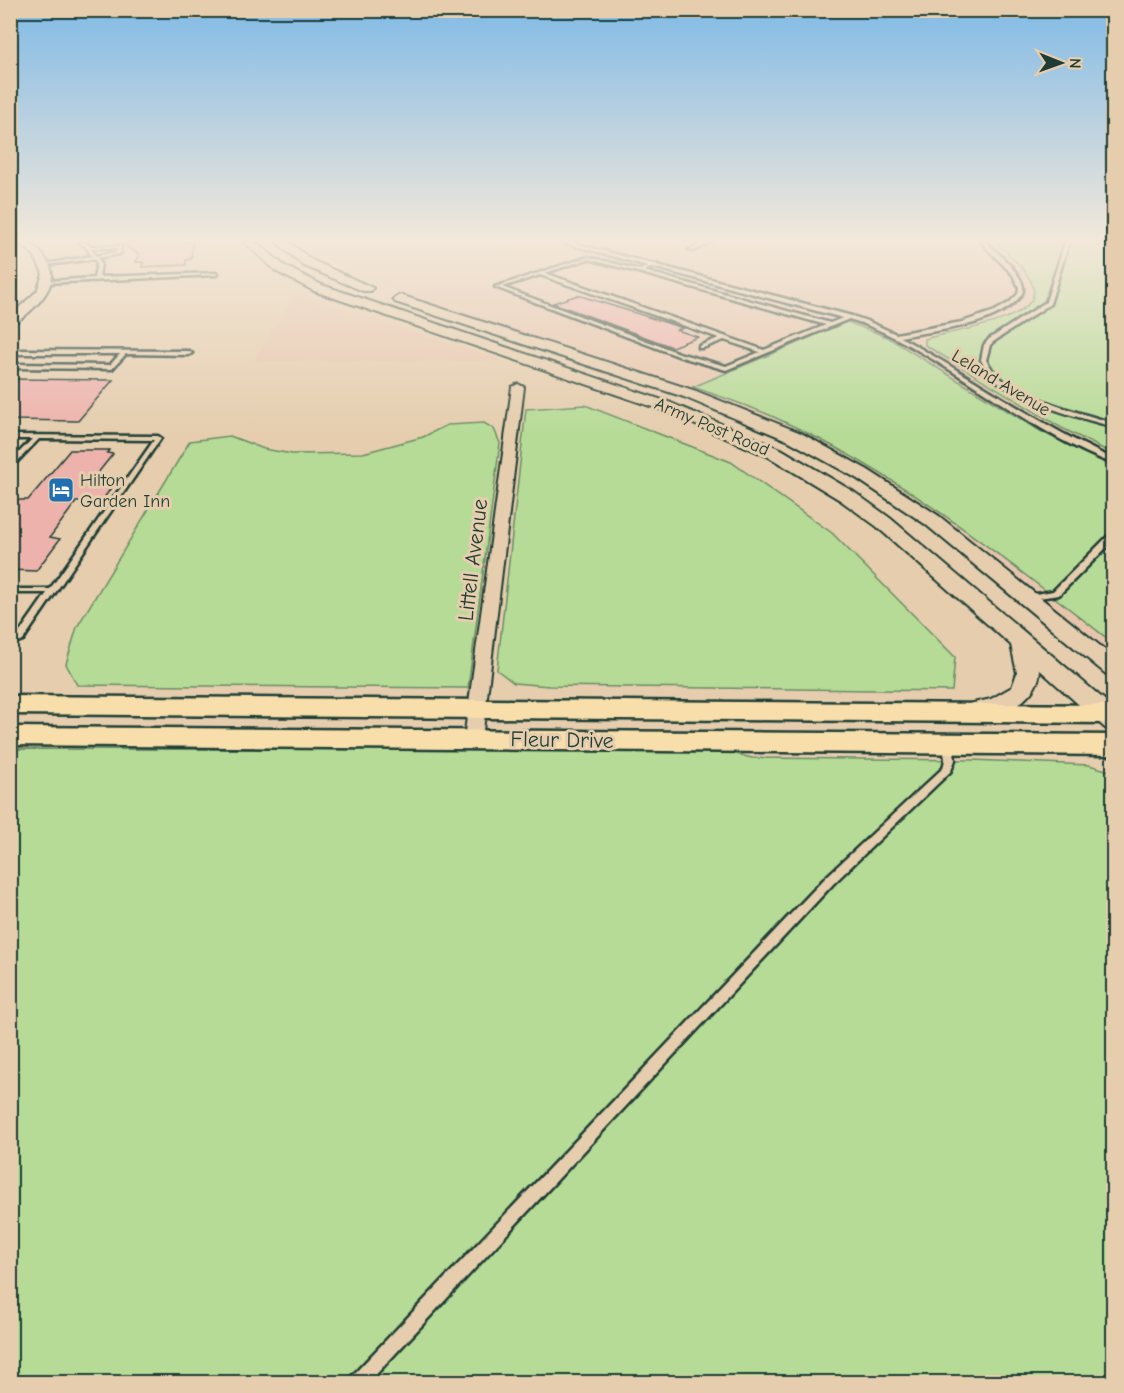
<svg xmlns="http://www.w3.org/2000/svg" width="1124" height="1393" font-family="'Comic Neue',sans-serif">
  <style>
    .built { fill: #e7c5ac }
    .green { fill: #b5db96; stroke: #6a8c65; stroke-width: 1.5 }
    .building { fill: #edb2ab; stroke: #1f3d34; stroke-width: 1.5 }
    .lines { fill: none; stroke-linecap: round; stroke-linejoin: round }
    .lane-casing { stroke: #1f3d34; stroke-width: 5 }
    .street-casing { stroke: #1f3d34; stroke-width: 4 }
    .secondary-casing { stroke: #1f3d34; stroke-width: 4 }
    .primary-casing { stroke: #1f3d34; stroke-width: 5 }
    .lane { fill: #e5cdad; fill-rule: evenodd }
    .street { fill: #e5cdad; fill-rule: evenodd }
    .secondary { fill: #e5cdad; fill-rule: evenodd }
    .primary { fill: #f8deab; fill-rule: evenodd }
    .labels { text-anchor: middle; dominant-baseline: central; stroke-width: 6; stroke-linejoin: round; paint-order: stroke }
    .far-street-label { font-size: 18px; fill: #1f3d34; stroke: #e5cdad }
    .far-poi-label { font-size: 18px; fill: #1f3d34; stroke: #e5cdad; text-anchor: start }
    .street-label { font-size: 22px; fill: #1f3d34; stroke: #e5cdad }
  </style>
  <rect width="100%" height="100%" fill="#e5cdad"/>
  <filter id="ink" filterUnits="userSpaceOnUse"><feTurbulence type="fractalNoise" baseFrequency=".0167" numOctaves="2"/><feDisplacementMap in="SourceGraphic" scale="12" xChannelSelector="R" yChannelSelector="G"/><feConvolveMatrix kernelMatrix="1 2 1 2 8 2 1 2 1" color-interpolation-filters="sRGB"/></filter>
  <g filter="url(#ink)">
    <path class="built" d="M298,242H1113V669L932,520L760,421L521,338L353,275L317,256Z
      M295,294L503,361H254Z"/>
    <path class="green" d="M996,242H1113V454L1060,427L925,345V339L932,337C954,331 1047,320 1032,284C1026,268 1007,254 996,242Z
      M847,322L887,337L1042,432L1113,467V643C1008,561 901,474 778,419C751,406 721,397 693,387Z
      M585,405L731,462L832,533L955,657L952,691L549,686L514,683L497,670L526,409Z
      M484,423L494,429L500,443L468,688L77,685L66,664L77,627L190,441L230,436L264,449L292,454L363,453L423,437L447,425Z
      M11,749L720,750L752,758L972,760L1089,765L1113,772V1382H11Z"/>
    <path class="building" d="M119,242H193L191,259L186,260V265L142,267L143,262H136L139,254Z
      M578,295L683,328L677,330L698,337L672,347L553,303Z
      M10,379L113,380L78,421L10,420Z
      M70,450H109L107,453L113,454L93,479L117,480L101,502H76L50,537L60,539L36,571L10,570V500H28Z"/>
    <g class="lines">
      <defs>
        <path id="lane" d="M79,242H85L90,246H119L121,247L120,254L98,258L101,263L99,277L216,273L218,274L216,275L45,283V281H47L94,278L97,263L94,259L47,265L45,264L92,256L85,246ZM91,248H117L116,252L96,256Z
          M561,242H569L653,264H657V265L852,316L867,321L896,334L962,322L995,311L1009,303L1018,294L1019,287L1013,275L981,242H986C997,253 1022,273 1023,288C1024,293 1020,296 1017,300C991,327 936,330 900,337C972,376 1038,425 1114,459V464C1051,441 996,398 939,363C911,346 881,328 849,319L726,370L678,356L495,287L588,257L640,270L648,266ZM588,259L638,272L826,325L764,350L545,273ZM653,267L843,318L830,323L644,271ZM540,275L719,338L699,346V348H703L724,340L760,352L726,366L682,354L502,287Z
          M705,242H711L693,251L689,250Z
          M1065,242H1069L1050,304L993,342L990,345L986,360C989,364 991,369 994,372C1014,396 1083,414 1114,423V427C1077,417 1019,402 991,376C987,372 984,365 981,360L984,345L989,339L1046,302Z
          M10,350L189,351L192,353L189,355L126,354L112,369L10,368V364L110,365L120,354H10Z
          M10,435L158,436L161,438L23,640L10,645V639L17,636L47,593H10V589H50L154,440L39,439L10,469V462L32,439H10Z
          M1111,533H1114V540L1059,595L1025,600L1024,598L1025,596L1053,591Z
          M948,741L953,744L955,760L951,771L834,883L369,1382H350L352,1376L826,877L943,768L945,760L943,744Z"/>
        <path id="street" d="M18,242C29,242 35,246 42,254C47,261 52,267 52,275C52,294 26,318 10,325V316L37,291L43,274L34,255Z
          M518,384L524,387L482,739L480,744H466L464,739L512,387Z"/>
        <path id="secondary" d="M244,242H256L285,266L322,285L671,403L781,449L854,492L890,518L1114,708V730L1105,728L1040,670C1039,703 989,725 960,718L957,712L960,706L991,699L1012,687L1017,673L1011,645L876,526L840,500L769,457L659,409L314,291L277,272Z
          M276,242H289L312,260L373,288L371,291H363L304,266Z
          M400,295L696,391L801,433L868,470L939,516L1114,657V676L1106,674L925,524L856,478L789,441L684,397L395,302L393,299Z"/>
        <path id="primary" d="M10,696L1114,705V723L10,714Z
          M10,727L1114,735V755L10,745Z"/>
      </defs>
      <use href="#lane" class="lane-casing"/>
      <use href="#street" class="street-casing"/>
      <use href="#secondary" class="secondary-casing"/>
      <use href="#primary" class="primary-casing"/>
      <use href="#lane" class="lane"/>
      <use href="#street" class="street"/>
      <use href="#secondary" class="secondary"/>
      <use href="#primary" class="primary"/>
    </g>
  </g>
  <linearGradient id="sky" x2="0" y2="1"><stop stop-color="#80bae6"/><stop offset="0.55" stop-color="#f3e8da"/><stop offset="1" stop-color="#f3e8da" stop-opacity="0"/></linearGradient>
  <rect width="1124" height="437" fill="url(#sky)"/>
  <defs>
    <symbol id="hotel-square" viewBox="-11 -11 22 22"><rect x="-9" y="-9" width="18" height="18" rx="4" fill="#1f6fb2" stroke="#e5cdad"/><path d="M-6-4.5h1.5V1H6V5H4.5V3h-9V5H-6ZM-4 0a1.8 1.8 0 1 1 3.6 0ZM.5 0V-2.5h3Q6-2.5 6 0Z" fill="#fff"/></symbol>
  </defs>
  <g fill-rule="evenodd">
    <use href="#hotel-square" x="46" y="475" width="30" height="30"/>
  </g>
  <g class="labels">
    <g class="far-street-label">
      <text transform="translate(1001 383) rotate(31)">Leland Avenue</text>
      <text transform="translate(712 427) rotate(23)">Army Post Road</text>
    </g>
    <g class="far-poi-label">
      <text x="80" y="480">Hilton<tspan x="80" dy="21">Garden Inn</tspan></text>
    </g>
    <g class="street-label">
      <text transform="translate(473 560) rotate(-83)">Littell Avenue</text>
      <text transform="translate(562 740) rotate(1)">Fleur Drive</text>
    </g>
  </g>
  <rect width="1124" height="1393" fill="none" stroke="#e5cdad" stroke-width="36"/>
  <rect x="18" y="18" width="1088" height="1357" fill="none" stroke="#1f3d34" stroke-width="2" filter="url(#ink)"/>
  <g transform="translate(1061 63) rotate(91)" stroke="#e5cdad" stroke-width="4.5" paint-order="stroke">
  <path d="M0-4.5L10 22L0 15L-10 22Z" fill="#1f3d34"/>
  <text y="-9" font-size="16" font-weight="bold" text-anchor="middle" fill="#1f3d34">N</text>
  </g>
</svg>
